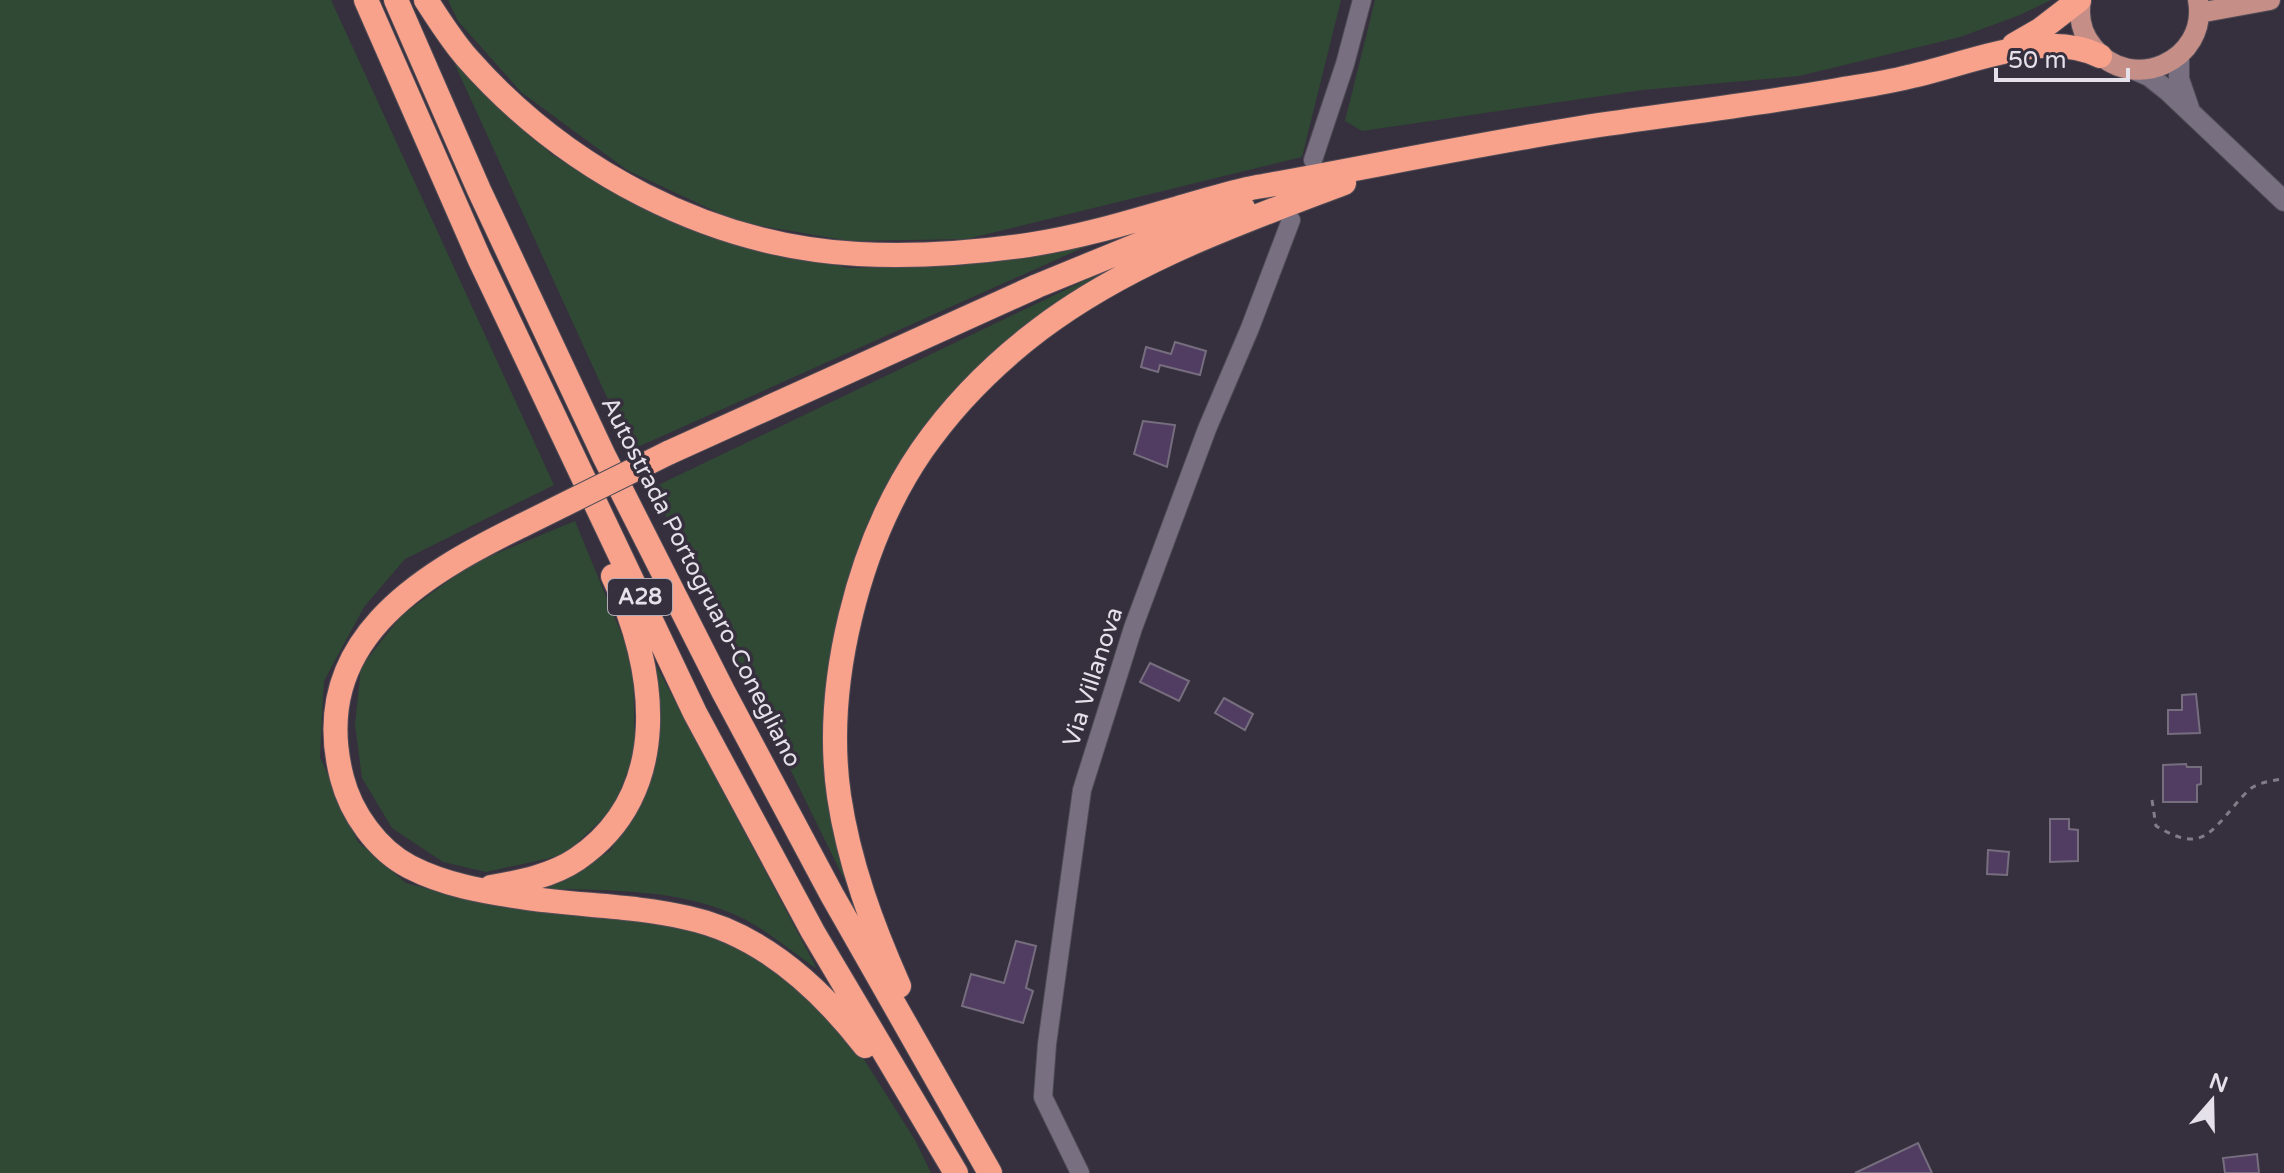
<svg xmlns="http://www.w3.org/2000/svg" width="2284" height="1173" font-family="'Varela Round',sans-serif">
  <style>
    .green { fill: #304934 }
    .building { fill: #513d62; stroke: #766e7e; stroke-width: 2 }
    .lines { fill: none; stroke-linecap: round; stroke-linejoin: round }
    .minor-casing { stroke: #514c57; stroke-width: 20 }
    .tertiary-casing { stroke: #514c57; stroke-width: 22 }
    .primary-casing { stroke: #514c57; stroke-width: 22 }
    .motorway-casing { stroke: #514c57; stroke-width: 26 }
    .path { stroke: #817c87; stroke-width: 3; stroke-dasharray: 6 6; stroke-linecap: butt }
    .minor { stroke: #787080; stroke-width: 18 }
    .tertiary { stroke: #787080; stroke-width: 20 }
    .primary { stroke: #c58e87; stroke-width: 20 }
    .motorway { stroke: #f9a28b; stroke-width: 24 }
    .motorway-bridge-casing { stroke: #514c57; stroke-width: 26; stroke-linecap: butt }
    .motorway-bridge { stroke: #f9a28b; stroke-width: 24 }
    .labels { text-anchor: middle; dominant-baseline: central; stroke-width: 7; stroke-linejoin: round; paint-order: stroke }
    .shield { fill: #362f3d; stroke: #b0acb6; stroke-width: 2 }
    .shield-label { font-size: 22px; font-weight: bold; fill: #e5e1ea }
    .street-label { font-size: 24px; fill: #e5e1ea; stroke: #362f3d }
  </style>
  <rect width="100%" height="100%" fill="#362f3d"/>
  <path class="green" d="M0,0H331L554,485L405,559L364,607L324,681L320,757L358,842L406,883L488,904L675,924L748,947L789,973L858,1050L915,1140L931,1173H0Z
    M448,0H1341L1302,157L967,239L850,241L738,222L627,170L521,92L458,21Z
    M1375,0H2051L2020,15L1960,37L1799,76L1643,90L1362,131L1345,121Z
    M446,45L551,154L643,209L739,244L849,268L962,265L1089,245L631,450Z
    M1109,269L1043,313L881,499L826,759L848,887L652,488Z
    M575,521L633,662L635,753L612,810L564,855L486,872L443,862L392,828L362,778L355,724L361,667L401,616L471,564Z
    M655,663L817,969C795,954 764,928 740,917C680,889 611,890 546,889L610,851L644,795L660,724Z"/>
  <path class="building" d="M1175,342L1206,351L1200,375L1160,365L1158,372L1141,367L1146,347L1171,354Z
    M1143,421L1175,425L1167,467L1134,454Z
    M1150,663L1189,681L1179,701L1140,682Z
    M2196,694L2200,733L2168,734V710H2182V695Z
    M1224,698L1253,714L1245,730L1215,713Z
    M2186,764L2187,767H2201V784L2197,785V802H2163V765Z
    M2050,819H2069V829L2078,830V861L2050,862Z
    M1988,850L2009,852L2007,875L1987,874Z
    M1016,941L1036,946L1026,988L1033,991L1023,1023L962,1006L971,974L1004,983Z
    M1918,1143L1932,1173H1855Z
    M2257,1154L2259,1173H2225L2223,1158Z"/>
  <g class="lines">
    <defs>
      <path id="minor" d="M1313,160L1345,64L1362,0
        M1080,1173L1043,1097L1047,1044L1082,790L1133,628L1207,429L1250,328L1291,220"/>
      <path id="tertiary" d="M2179,55V79L2189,108
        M2135,70L2149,76L2168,91L2284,201"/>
      <path id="primary" d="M2081,0C2078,17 2082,34 2093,47C2131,95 2209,61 2198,0
        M2199,13L2270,0"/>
      <path id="motorway" d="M366,0L479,258L695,713L813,932L956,1173
        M396,0L479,190L604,456L723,691L832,895L990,1173
        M426,0C439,20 452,41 468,59C566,170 709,246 858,254C915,257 972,253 1028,245C1082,237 1133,221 1185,206C1211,199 1236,190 1263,186C1369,167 1474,145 1580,128C1666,115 1752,105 1838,90C1861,86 1885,83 1908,77C1967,65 2042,28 2100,56
        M2014,45L2040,30L2079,0
        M668,453L1037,286L1196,221L1243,208
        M523,525C418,576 307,643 342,778C351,813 377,850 410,867C445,885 482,891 520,897C576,906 633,905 688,918C762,934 820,988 865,1046
        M491,887C520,882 552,876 577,859C674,793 657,668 613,576
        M899,986C872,925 849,863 839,796C823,685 858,543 922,450C954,404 995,363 1040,329C1130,261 1239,223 1344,183"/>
    </defs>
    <use href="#minor" class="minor-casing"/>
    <use href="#tertiary" class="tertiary-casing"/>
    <use href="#primary" class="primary-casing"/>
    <use href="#motorway" class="motorway-casing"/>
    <path class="path" d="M2152,800L2156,826C2198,851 2207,838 2235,805C2240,799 2247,791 2253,787C2262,782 2274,780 2284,779"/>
    <use href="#minor" class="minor"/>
    <use href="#tertiary" class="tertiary"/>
    <use href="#primary" class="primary"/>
    <use href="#motorway" class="motorway"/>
    <defs>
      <path id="motorway-bridge" d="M523,525L668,453"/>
    </defs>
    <use href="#motorway-bridge" class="motorway-bridge-casing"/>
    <use href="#motorway-bridge" class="motorway-bridge"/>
  </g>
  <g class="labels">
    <rect class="shield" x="608" y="579" width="64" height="36" rx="6"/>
    <g class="shield-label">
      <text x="640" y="597">A28</text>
    </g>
    <g class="street-label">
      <text transform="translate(701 582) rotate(63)">Autostrada Portogruaro-Conegliano</text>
      <text transform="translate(1093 677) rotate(-72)">Via Villanova</text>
    </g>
  </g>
  <g transform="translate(2212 1101) rotate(20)" stroke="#362f3d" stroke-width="6" paint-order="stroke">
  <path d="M0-6L14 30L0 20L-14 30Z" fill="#e5e1ea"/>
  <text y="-12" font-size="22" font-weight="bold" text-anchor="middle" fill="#e5e1ea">N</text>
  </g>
  <path d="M1996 68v12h132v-12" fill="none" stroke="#e5e1ea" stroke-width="4"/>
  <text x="2008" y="68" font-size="24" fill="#e5e1ea" stroke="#362f3d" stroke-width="6" paint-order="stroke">50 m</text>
</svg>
